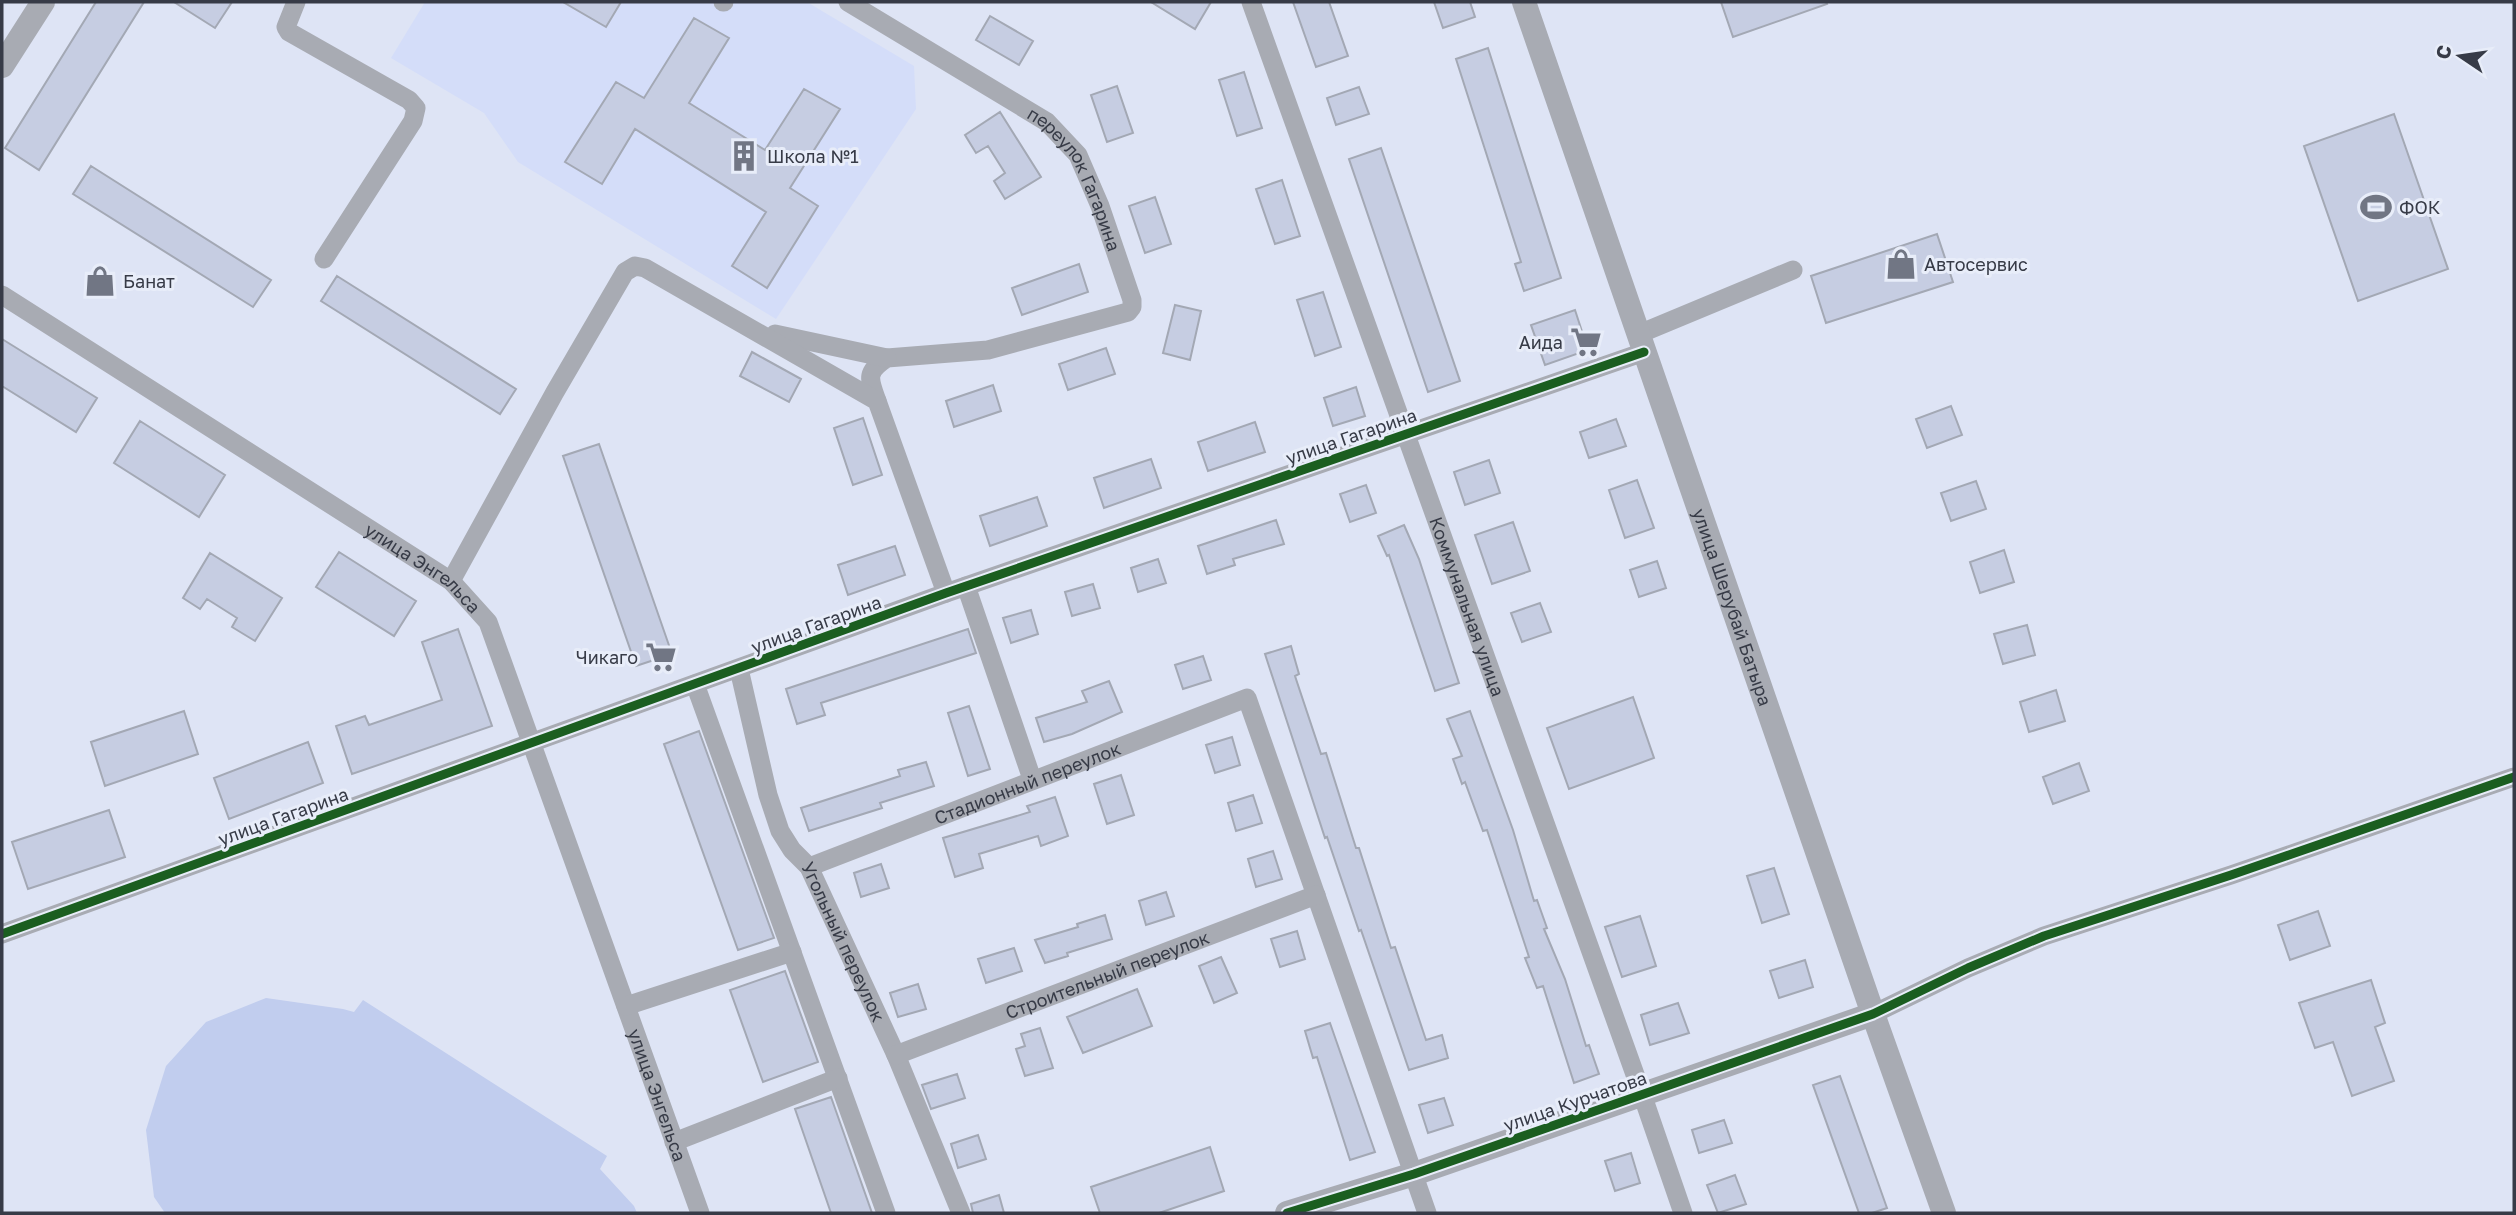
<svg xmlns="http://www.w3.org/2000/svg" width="2516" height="1215" font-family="'Golos Text',sans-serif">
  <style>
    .built { fill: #d4ddf9 }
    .green { fill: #c1cdee }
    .building { fill: #c6cde2; stroke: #a3a8b4; stroke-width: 2 }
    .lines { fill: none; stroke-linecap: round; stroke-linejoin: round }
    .minor { stroke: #a8abb3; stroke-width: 19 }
    .tertiary { stroke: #a8abb3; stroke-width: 24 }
    .cycleway-casing { stroke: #e8edf9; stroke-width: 13 }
    .cycleway { stroke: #1b5e20; stroke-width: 9 }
    .labels { text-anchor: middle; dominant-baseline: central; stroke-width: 6; stroke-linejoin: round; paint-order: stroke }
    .poi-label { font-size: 18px; fill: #373b47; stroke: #e8edf9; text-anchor: start }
    .street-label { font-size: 18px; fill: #373b47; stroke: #e8edf9 }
  </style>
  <rect width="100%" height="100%" fill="#dee4f5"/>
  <path class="built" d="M425,2H807L914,66L916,109L776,319L518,162L484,113L391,58Z"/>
  <path class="green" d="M266,998L343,1009L354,1012L363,1000L607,1156L600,1169L634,1206L637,1213H165L154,1197L146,1130L166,1066L206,1022Z"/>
  <path class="building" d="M96,2H144L39,170L5,148Z
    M174,2H232L215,28Z
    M563,2H621L606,27Z
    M1151,2H1211L1195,29Z
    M1293,2H1329L1348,56L1316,67Z
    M1434,2H1470L1475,17L1443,28Z
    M1721,2H1826L1827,4L1733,37Z
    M990,16L1033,41L1019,65L976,40Z
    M694,18L729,38L689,103L765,150L804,89L840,109L790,188L818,206L767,288L732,266L766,212L635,129L602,184L565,162L616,82L644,98Z
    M1488,48L1561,278L1524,291L1515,264L1521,262L1456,59Z
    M1244,72L1262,128L1237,136L1219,80Z
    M1117,86L1133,133L1107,142L1091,95Z
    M1359,87L1369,114L1336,125L1327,98Z
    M1000,112L1041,177L1005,199L994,181L1005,173L988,146L976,153L965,135Z
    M2394,114L2448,269L2358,301L2304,146Z
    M1381,148L1460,381L1428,392L1349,159Z
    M91,166L271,280L253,307L73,194Z
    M1282,180L1300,236L1275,244L1256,189Z
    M1155,197L1171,244L1145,253L1129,206Z
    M1937,234L1953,282L1826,323L1811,276Z
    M1079,264L1088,292L1022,315L1012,288Z
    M337,276L516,389L500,414L321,301Z
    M1323,292L1341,347L1315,356L1297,300Z
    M1175,305L1201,311L1190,360L1163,353Z
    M1575,310L1588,350L1545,365L1531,325Z
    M2,339L97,398L76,432L2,386Z
    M1106,348L1115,374L1068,390L1059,364Z
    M752,352L801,379L789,402L740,376Z
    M993,385L1001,411L954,427L946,401Z
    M1356,387L1365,416L1333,426L1324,398Z
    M1951,406L1962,435L1927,448L1916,419Z
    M863,418L882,475L853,485L834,428Z
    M1616,419L1626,446L1589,458L1580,432Z
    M140,421L225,475L199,517L114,463Z
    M1255,422L1265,452L1208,471L1198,442Z
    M599,444L672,654L636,666L563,456Z
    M1151,459L1161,488L1104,508L1094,478Z
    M1489,460L1500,493L1465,505L1454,472Z
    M1637,480L1654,528L1625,538L1609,490Z
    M1976,481L1986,509L1951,521L1941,493Z
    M1366,485L1376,513L1350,522L1340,494Z
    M1037,497L1047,526L990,546L980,516Z
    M1276,520L1284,544L1233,559L1235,565L1207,574L1198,546Z
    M1513,522L1530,571L1492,584L1475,535Z
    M1404,525L1419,559L1459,683L1435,691L1389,555L1387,556L1378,536Z
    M895,546L905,575L848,595L838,565Z
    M2004,550L2014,582L1980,593L1970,562Z
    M339,552L416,601L394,636L316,587Z
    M210,553L282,598L255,641L232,627L237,618L207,599L200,609L183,598Z
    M1158,559L1166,583L1138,592L1131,568Z
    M1657,561L1666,588L1639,597L1630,570Z
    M1093,584L1100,608L1072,616L1065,592Z
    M1540,603L1551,632L1522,642L1511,613Z
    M1031,610L1038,634L1011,643L1003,618Z
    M2027,625L2035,655L2003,664L1994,634Z
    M458,629L492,726L352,774L336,726L365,716L369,725L442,700L422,642Z
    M968,629L976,653L821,703L825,715L797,724L786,689Z
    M1291,646L1299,674L1295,676L1321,754L1326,753L1356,848H1359L1391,948L1395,947L1426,1040L1442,1035L1448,1058L1409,1070L1361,930L1359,931L1327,837L1325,838L1265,654Z
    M1203,656L1211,680L1183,689L1175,665Z
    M1109,681L1122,712L1072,734L1044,742L1036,718L1087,702L1082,691Z
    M2056,690L2065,721L2029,732L2020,702Z
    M1633,697L1654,758L1569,789L1547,728Z
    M969,706L990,769L968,776L948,713Z
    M184,711L198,754L105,786L91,742Z
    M1470,711L1513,830L1534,901L1537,900L1547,928L1544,929L1565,979L1586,1046L1589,1045L1599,1074L1574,1083L1543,986L1537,988L1525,958L1529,957L1487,830L1483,831L1465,782L1462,784L1453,759L1462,756L1447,719Z
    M699,731L774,938L738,950L664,744Z
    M1232,737L1240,765L1215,773L1206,745Z
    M308,742L323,783L229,819L214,778Z
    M926,762L934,786L880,803L882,808L809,831L801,808L900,776L898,770Z
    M2079,763L2089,791L2053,804L2043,777Z
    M1121,775L1134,815L1107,824L1094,784Z
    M1253,795L1262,823L1236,831L1228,803Z
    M1055,797L1068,836L1041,846L1038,836L979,854L983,868L955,877L943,838L1030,812L1027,806Z
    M109,810L125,857L28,889L12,842Z
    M1273,851L1282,879L1256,887L1248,859Z
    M881,864L889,888L861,897L854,873Z
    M1774,868L1789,914L1762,923L1747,876Z
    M1166,892L1174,916L1146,925L1139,901Z
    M2318,911L2330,946L2290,960L2278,925Z
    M1105,915L1112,939L1067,953L1068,956L1045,963L1035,940L1078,927L1077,924Z
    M1640,916L1656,966L1622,977L1605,927Z
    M1297,931L1305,959L1280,967L1271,939Z
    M1014,948L1022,971L986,983L978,959Z
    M1221,957L1237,993L1214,1003L1199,966Z
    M1805,960L1813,987L1779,998L1770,971Z
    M785,971L818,1062L763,1082L730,990Z
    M2371,980L2385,1023L2375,1027L2394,1081L2352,1096L2333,1042L2315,1048L2299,1003Z
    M918,984L926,1009L898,1017L890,993Z
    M1137,989L1152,1026L1083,1053L1067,1017Z
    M1678,1003L1689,1033L1650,1045L1641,1015Z
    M1330,1023L1375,1152L1350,1160L1317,1057L1313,1058L1305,1031Z
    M1040,1028L1053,1068L1025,1076L1016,1049L1025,1046L1021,1034Z
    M957,1074L965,1098L931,1109L922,1085Z
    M1840,1076L1887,1208L1872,1213H1859L1813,1085Z
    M831,1097L849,1148L872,1213H831L795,1109Z
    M1444,1098L1453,1125L1428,1133L1419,1105Z
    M1724,1120L1732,1143L1699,1153L1692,1130Z
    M978,1135L986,1159L958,1168L951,1144Z
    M1210,1147L1224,1191L1159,1213H1100L1091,1187Z
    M1631,1153L1640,1183L1615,1191L1605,1161Z
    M1735,1175L1746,1204L1718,1213L1707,1185Z
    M999,1195L1004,1213H973L971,1204Z"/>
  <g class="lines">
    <g class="minor">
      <path d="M296,2L286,27L289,32L409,100L416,108L413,121L324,259"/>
      <path d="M723,2H724"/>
      <path id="s1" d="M848,2L1047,122L1078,155L1100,206L1132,300V307L1128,312L988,350L887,358C865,372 869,379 877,401"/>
      <path id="s2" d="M1251,2L1642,1094L1683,1213"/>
      <path id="s3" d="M2,295L451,581L488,622L700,1213"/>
      <path d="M775,334L887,358"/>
      <path d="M1639,334L1793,270"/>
      <path d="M451,581L555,392L625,272L635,266L645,268L877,401L946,593"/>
      <path d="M966,586L1032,779"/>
      <path id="s4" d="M739,669L768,795L780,831L792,850L809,867L896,1055L961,1213"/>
      <path d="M695,684L886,1213"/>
      <path id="s5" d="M809,867L1247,698L1427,1213"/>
      <path d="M2,934L946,593L1644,352"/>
      <path d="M626,1006L792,952"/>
      <path d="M1873,1014L1968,968L2044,936L2231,875L2514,777"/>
      <path id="s6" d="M896,1055L1316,895"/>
      <path d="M674,1142L838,1078"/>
    </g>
    <g class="tertiary">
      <path id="s7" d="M1524,2L1873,1014L1944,1213"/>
      <path d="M2,66L43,2"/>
      <path d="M1287,1213L1414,1174L1873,1014"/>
    </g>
    <defs>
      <path id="cycleway" d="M2,934L946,593L1644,352
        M1287,1213L1414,1174L1873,1014L1968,968L2044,936L2231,875L2514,777"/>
    </defs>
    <use href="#cycleway" class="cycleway-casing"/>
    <use href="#cycleway" class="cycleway"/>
  </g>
  <defs>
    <symbol id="building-bare" viewBox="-9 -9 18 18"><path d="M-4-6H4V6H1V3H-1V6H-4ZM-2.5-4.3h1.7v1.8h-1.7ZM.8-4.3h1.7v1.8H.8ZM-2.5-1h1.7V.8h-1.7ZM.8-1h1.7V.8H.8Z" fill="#717684" stroke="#e8edf9" stroke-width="2.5" paint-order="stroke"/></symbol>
    <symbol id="stadium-bare" viewBox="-9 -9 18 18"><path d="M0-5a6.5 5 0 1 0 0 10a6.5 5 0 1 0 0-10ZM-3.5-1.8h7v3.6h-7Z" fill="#717684" stroke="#e8edf9" stroke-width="2.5" paint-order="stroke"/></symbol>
    <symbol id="shop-bare" viewBox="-9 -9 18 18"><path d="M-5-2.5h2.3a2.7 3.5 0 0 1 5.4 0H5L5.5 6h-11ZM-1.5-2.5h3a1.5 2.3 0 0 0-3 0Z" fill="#717684" stroke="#e8edf9" stroke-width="2.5" paint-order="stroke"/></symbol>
    <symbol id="supermarket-bare" viewBox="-9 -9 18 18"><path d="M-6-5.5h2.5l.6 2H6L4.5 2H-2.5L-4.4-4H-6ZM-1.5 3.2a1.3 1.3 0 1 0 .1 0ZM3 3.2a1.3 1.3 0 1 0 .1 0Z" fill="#717684" stroke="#e8edf9" stroke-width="2.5" paint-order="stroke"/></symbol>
  </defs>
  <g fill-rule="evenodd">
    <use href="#building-bare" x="722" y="134" width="44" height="44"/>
    <use href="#stadium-bare" x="2354" y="185" width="44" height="44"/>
    <use href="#shop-bare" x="1879" y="242" width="44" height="44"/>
    <use href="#shop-bare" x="78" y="259" width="44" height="44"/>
    <use href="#supermarket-bare" x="1564" y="320" width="44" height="44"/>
    <use href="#supermarket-bare" x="639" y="635" width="44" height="44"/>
  </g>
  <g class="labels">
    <g class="poi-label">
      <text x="767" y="156">Школа №1</text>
      <text x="2399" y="207">ФОК</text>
      <text x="1924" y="264">Автосервис</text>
      <text x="123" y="281">Банат</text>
      <text x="1563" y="342" text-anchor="end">Аида</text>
      <text x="638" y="657" text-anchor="end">Чикаго</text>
    </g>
    <g class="street-label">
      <text stroke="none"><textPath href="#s1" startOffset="296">переулок Гагарина</textPath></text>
      <text transform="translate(1351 436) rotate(-19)">улица Гагарина</text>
      <text stroke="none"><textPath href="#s3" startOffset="502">улица Энгельса</textPath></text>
      <text stroke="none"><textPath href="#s2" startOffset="642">Коммунальная улица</textPath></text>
      <text stroke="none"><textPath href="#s7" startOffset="640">улица Шерубай Батыра</textPath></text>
      <text transform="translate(816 624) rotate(-20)">улица Гагарина</text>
      <text stroke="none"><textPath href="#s5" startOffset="234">Стадионный переулок</textPath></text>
      <text transform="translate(283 816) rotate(-20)">улица Гагарина</text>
      <text stroke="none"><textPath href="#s4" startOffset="296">Угольный переулок</textPath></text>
      <text stroke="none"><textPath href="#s6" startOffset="226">Строительный переулок</textPath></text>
      <text stroke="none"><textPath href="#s3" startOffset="1090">улица Энгельса</textPath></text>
      <text transform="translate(1575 1101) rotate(-19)">улица Курчатова</text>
    </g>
  </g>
  <rect width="2516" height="1215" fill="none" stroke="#373b47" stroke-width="7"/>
  <g transform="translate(2460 56) rotate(283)" stroke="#e8edf9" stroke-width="5" paint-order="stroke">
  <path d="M0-5L12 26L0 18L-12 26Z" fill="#373b47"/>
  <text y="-10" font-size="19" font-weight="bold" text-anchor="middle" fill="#373b47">С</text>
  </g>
</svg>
